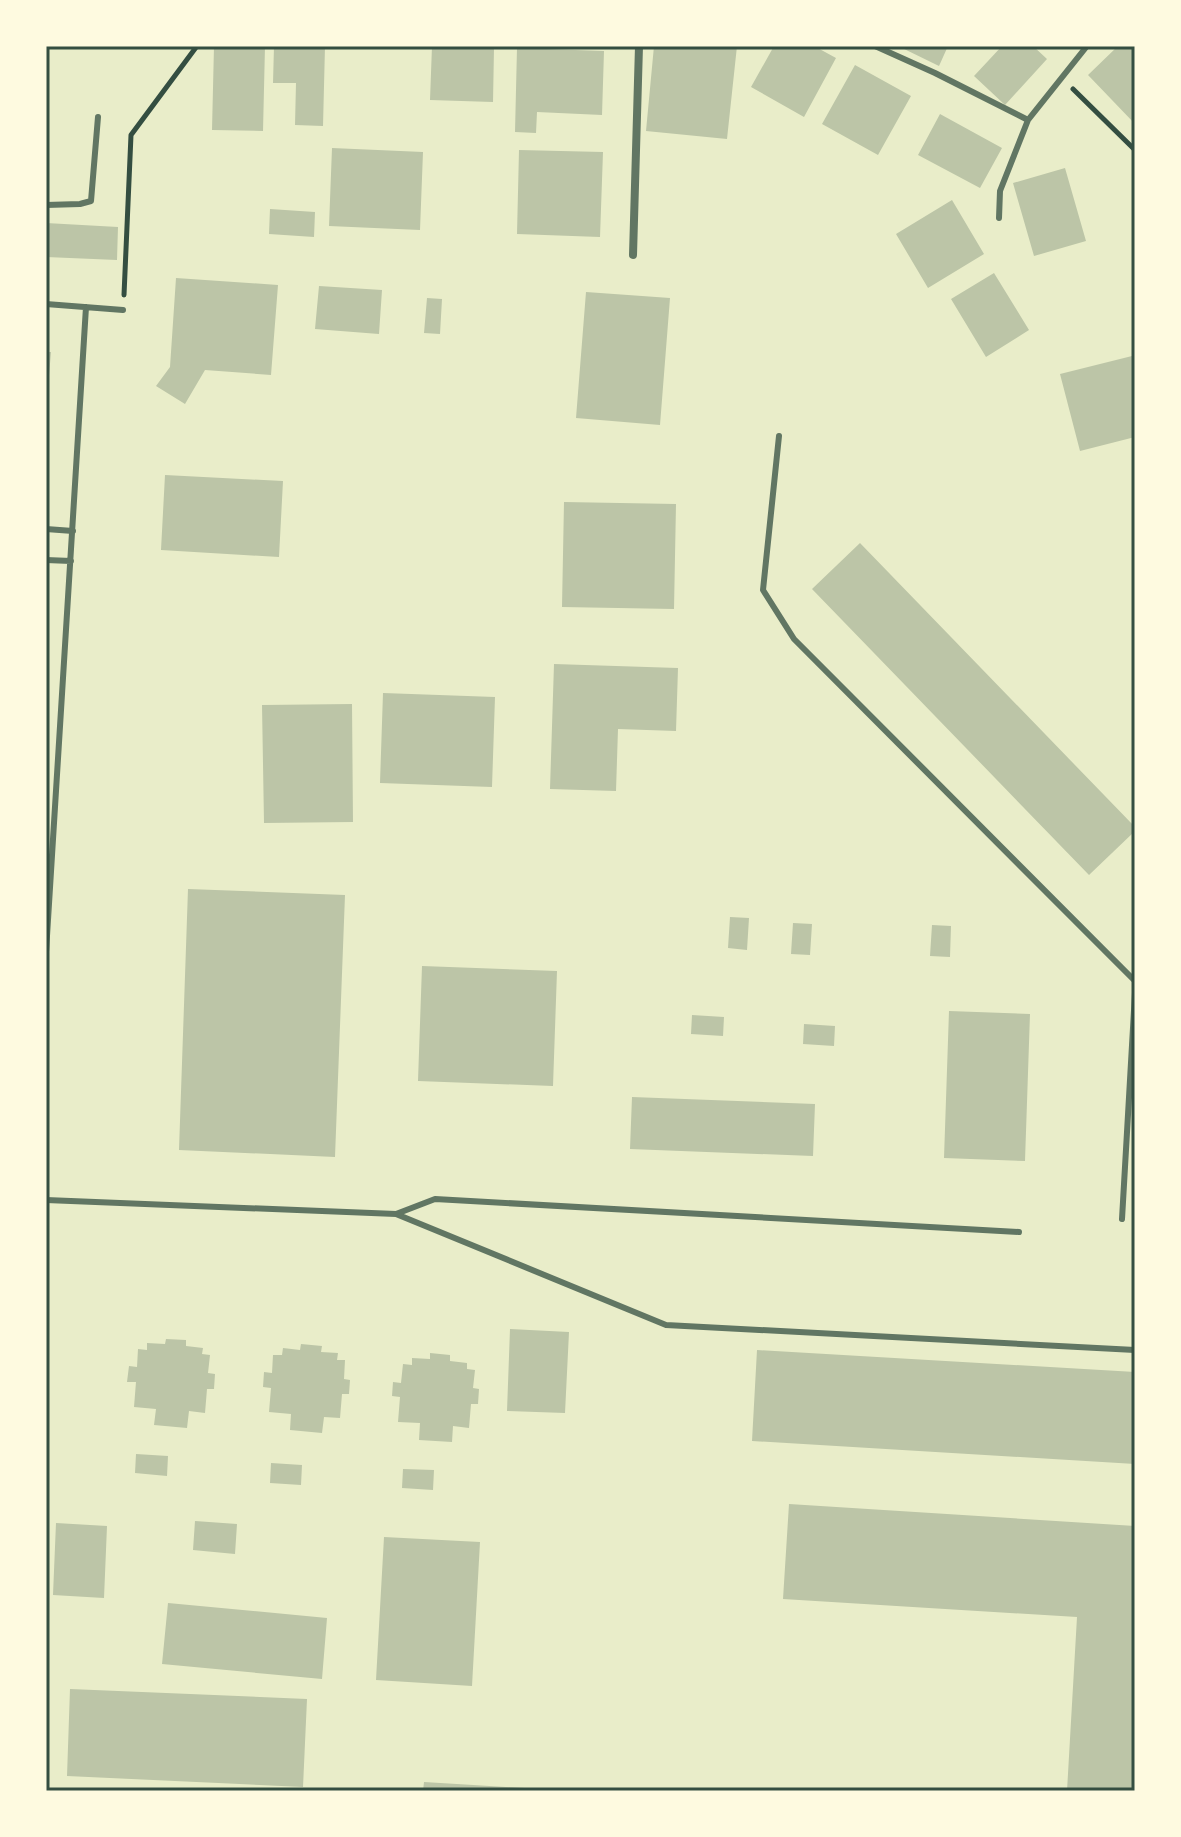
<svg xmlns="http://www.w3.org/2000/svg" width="1181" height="1837" font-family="'DejaVu Sans',sans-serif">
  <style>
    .building { fill: #bcc5a7 }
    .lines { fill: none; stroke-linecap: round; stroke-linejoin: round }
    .path { stroke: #344e41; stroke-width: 5 }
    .service { stroke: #617663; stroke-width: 6 }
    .minor { stroke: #617663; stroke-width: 8 }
    .neatline { fill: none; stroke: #344e41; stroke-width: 3 }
  </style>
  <rect width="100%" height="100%" fill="#e9edc9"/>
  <path class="building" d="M214,46H265L263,131L212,130Z
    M274,46H325L323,126L295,125L296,83H273Z
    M432,46L494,48L493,102L430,100Z
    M654,46H737L727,139L646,131Z
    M774,46H814L836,58L804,117L751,87Z
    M898,46H948L939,66Z
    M1002,46H1033L1047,59L1005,105L974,76Z
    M1118,46H1135V124L1088,75Z
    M517,48L604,51L602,115L537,112L536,133L515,132Z
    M855,65L911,96L878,155L822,124Z
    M940,114L1002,148L980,188L918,155Z
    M332,148L423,152L420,230L329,226Z
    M519,150L603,152L600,237L517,234Z
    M1065,168L1086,241L1034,256L1013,183Z
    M952,200L984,254L928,288L896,234Z
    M270,209L315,212L314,237L269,234Z
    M46,223L118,227L117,260L46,257Z
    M994,273L1029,330L986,357L951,299Z
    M176,278L278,285L271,375L205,370L185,404L156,386L170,367Z
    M319,286L382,290L379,334L315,329Z
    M586,292L670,298L660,425L576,418Z
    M427,298L442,299L440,334L424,333Z
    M46,352H51L48,387H46Z
    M1132,356L1135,368V437L1080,451L1060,374Z
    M165,475L283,481L279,557L161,550Z
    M564,502L676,504L674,609L562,607Z
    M860,543L1135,827V831L1089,875L812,589Z
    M554,664L678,668L676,731L618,729L616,791L550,789Z
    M383,693L495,697L492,787L380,783Z
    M352,704L353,822L264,823L262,705Z
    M188,889L345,895L335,1157L179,1150Z
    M730,917L749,918L747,950L728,948Z
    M793,923L812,924L810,955L791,954Z
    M932,925L951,926L950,957L930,956Z
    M422,966L557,971L553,1086L418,1081Z
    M949,1011L1030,1014L1025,1161L944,1158Z
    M692,1015L724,1017L723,1036L691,1034Z
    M804,1024L835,1026L834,1046L803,1044Z
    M632,1097L815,1104L813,1156L630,1149Z
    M510,1329L569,1332L565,1413L507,1411Z
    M166,1339L186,1340V1346L203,1348L202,1354L210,1355L208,1373L215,1374L214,1389H207L205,1413L189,1411L187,1428L154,1425L156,1409L134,1407L136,1382H127L129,1366L137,1367L138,1349L147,1350V1343L165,1344Z
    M301,1344L322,1346L321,1352L338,1353L337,1360H345L344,1379L350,1380L349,1394H342L340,1418L324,1417L322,1433L290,1430L291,1414L269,1412L271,1388L263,1387L264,1372L272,1373L273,1355H282L283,1348L300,1350Z
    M757,1350L1135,1372V1464L752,1441Z
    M430,1353L450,1355V1361L467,1363V1369L475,1370L473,1388L479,1389L478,1404H471L469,1428L453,1426L452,1442L419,1440L420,1423L398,1422L400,1397L392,1396L393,1382L401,1383L403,1364L412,1365V1358L430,1359Z
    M136,1454L168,1456L167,1476L135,1473Z
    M271,1463L302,1465L301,1485L270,1483Z
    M403,1469L434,1470L433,1490L402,1488Z
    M789,1504L1135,1526V1791H1067L1077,1617L783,1599Z
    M195,1521L237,1524L235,1554L193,1550Z
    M56,1523L107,1526L104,1598L53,1595Z
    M384,1537L480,1542L472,1686L376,1680Z
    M168,1603L327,1618L322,1679L162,1664Z
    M70,1689L307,1699L303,1787L67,1776Z
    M424,1782L541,1789V1791H423Z"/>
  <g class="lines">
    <path class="path" d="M1073,89L1135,150
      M124,295L131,135L197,46"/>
    <path class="service" d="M875,46L935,73L1028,120L1087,46
      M46,205L80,204L91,201L98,117
      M999,218L1000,191L1028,120
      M46,304L123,310
      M779,436L763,590L794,639L1135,981
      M46,529L73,531
      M46,560L71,561
      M46,952L86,307
      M46,1200L396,1214L666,1325L1135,1350
      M396,1214L435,1199L1019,1232
      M1122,1219L1135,993"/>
    <path class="minor" d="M633,255L639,46"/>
  </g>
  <rect width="1181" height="1837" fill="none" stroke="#fefae0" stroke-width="96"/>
  <rect x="48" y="48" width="1085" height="1741" class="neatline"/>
</svg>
